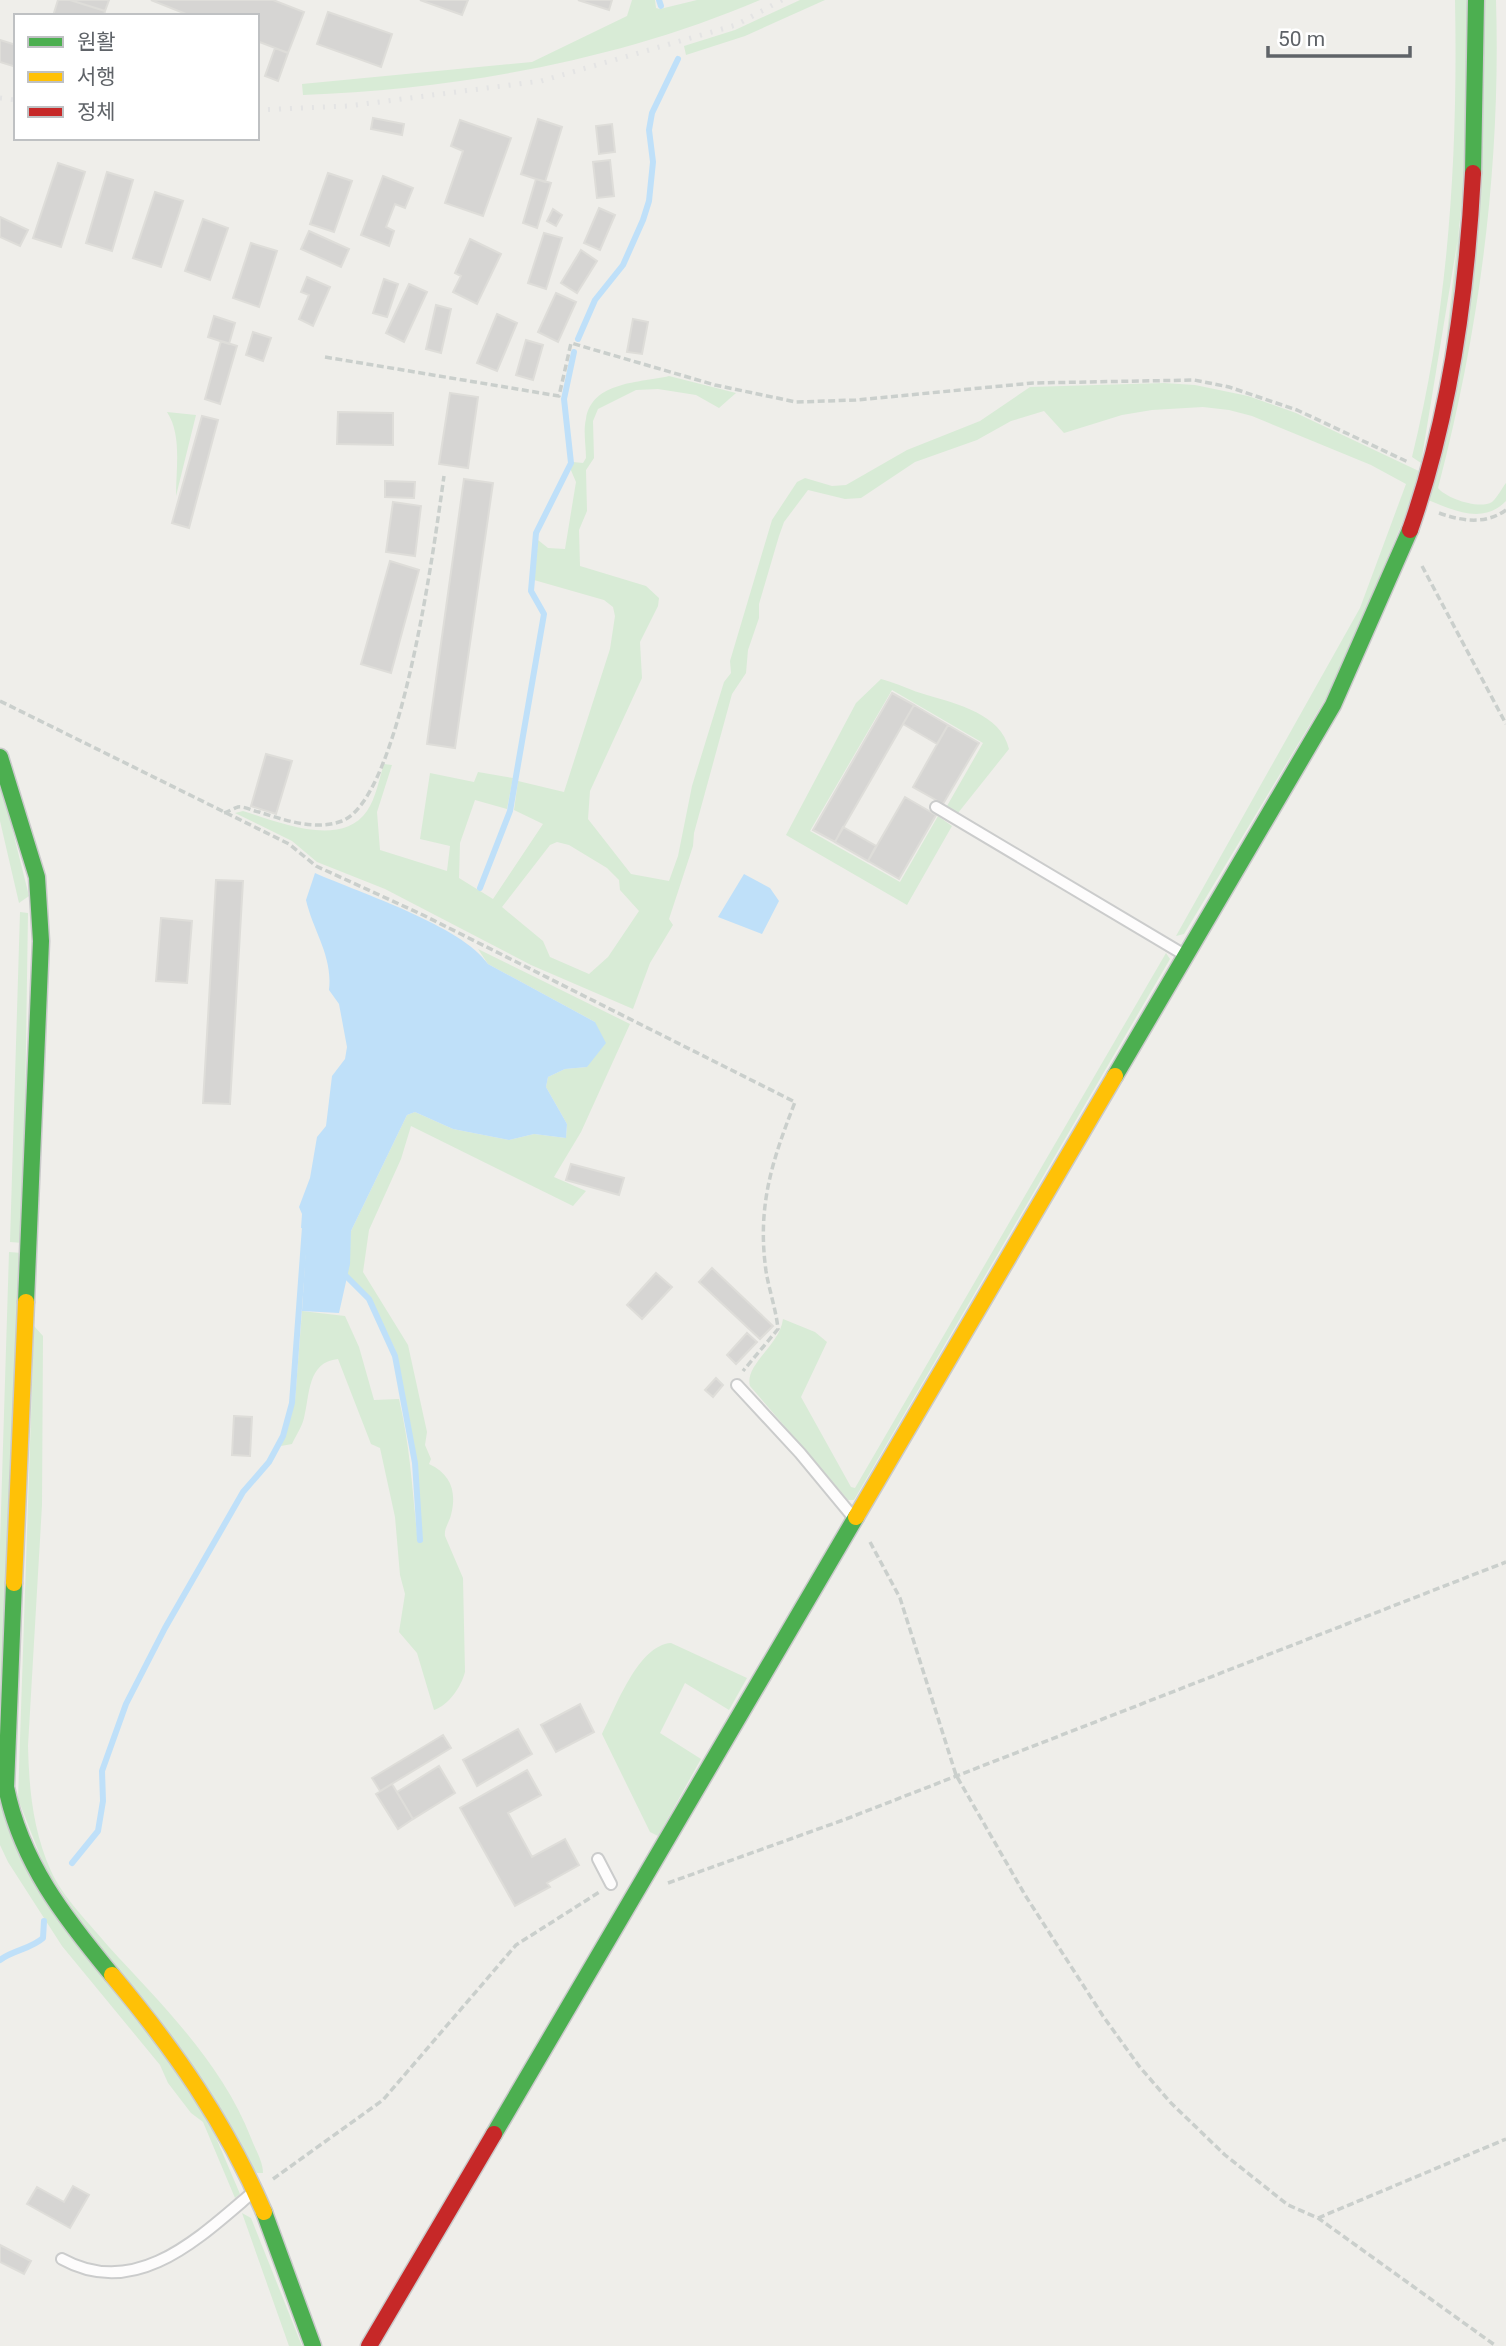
<svg xmlns="http://www.w3.org/2000/svg" width="1506" height="2346" font-family="Roboto,'Noto Sans KR',sans-serif">
  <style>
    .green { fill: #d8ebd6; fill-rule: evenodd }
    .water { fill: #bfe0f9 }
    .lines { fill: none; stroke-linecap: round; stroke-linejoin: round }
    .stream { stroke: #bfe0f9; stroke-width: 6 }
    .building { fill: #d6d5d3; stroke: #deddd9; stroke-width: 2 }
    .lane-casing { stroke: #cbcccc; stroke-width: 14 }
    .fast-casing { stroke: #cacacb; stroke-width: 19 }
    .slow-casing { stroke: #cacacb; stroke-width: 19 }
    .jam-casing { stroke: #cacacb; stroke-width: 19 }
    .path { stroke: #cacfcc; stroke-width: 3.5; stroke-dasharray: 7 3.5; stroke-linecap: butt }
    .lane { stroke: #fdfcfc; stroke-width: 10 }
    .fast { stroke: #4caf50; stroke-width: 16 }
    .slow { stroke: #ffc107; stroke-width: 16 }
    .jam { stroke: #c62828; stroke-width: 16 }
    .rail { stroke: #e4e4e4; stroke-width: 5; stroke-dasharray: 2 9; stroke-linecap: butt }
  </style>
  <rect width="100%" height="100%" fill="#efeeea"/>
  <path class="green" d="M632,0H655L656,8L660,9L697,0H760C617,61 457,89 303,95L302,84L532,62L627,16Z
    M800,0H825L745,36L686,55L684,46L735,30Z
    M1455,0H1470L1467,183L1421,463L1412,457C1449,307 1458,154 1455,0Z
    M1485,0H1496C1501,165 1480,328 1438,488C1446,498 1479,510 1492,502C1497,498 1502,488 1506,483V501C1483,525 1453,510 1428,500Z
    M669,376L736,393L719,408L696,395L658,389L636,390L598,409L593,421L594,458L586,470L587,511L579,530L580,566L646,586L659,598L658,606L640,642L642,678L590,791L588,819L631,874L669,881L678,856L692,786L724,682L731,673L730,661L772,520L797,482L805,478L832,486L846,485L907,450L980,421L1030,387L1164,383L1195,385L1248,396L1296,413L1423,473L1336,681L1184,934L1176,936L1360,608L1406,484L1371,465L1252,416L1229,410L1203,407L1152,410L1122,415L1064,433L1044,411L1011,421L977,440L915,462L861,498L845,499L808,490L784,522L779,536L759,604V618L748,650L746,673L732,694L694,833L693,846L669,919L673,925L650,963L633,1009L531,965L385,889L317,862L292,841L235,813L243,811C278,822 341,849 367,811C376,798 379,779 384,764L392,765L377,812L380,850L447,871L450,846L420,839L430,773L474,782L478,772L513,778L507,809L475,800L460,843L459,878L493,899L543,824L514,810L518,781L564,792L610,649L615,616L613,607L604,600L534,580L538,540L548,548L565,549L576,482L570,468L573,462L583,463L586,458C586,446 583,431 586,419C592,381 640,383 669,376ZM557,842L569,845L607,868L619,880L620,890L639,911L608,957L589,974L550,957L543,941L502,907L550,845Z
    M167,412L196,415L176,496C176,468 182,435 167,412Z
    M881,679C897,683 912,691 927,695C957,704 1001,714 1009,749L958,813L947,806L983,743L892,690L810,831L900,882L938,816L952,826L907,905L786,835L856,703Z
    M0,780L29,896L19,903L0,821Z
    M20,912L28,913L23,1243L10,1242Z
    M478,949L630,1024L581,1132L554,1177L586,1191L573,1206L411,1126L401,1159L369,1230L363,1272L408,1345L427,1432L425,1445L431,1459L429,1464C451,1474 457,1492 451,1515C449,1523 444,1528 445,1536L463,1578L465,1672C461,1687 449,1705 434,1710L417,1653L399,1632L405,1594L400,1575L395,1517L380,1448L371,1444L338,1359C307,1362 310,1395 304,1418C302,1427 296,1435 292,1444L281,1446L295,1401L302,1311L345,1316L359,1347L374,1400L399,1399C411,1451 412,1491 418,1542H421L418,1474L395,1349L368,1296L347,1274L351,1231L407,1115L415,1112L453,1129L509,1140L534,1134L566,1138L567,1124L546,1087L548,1077L565,1069L587,1067L595,1022L488,964Z
    M1166,953L1170,959L854,1500H848L750,1386C744,1365 780,1345 783,1319L815,1332L827,1342L801,1397L851,1487L855,1488Z
    M9,1252L22,1253L0,1758V1543Z
    M34,1326L43,1336L42,1505L28,1746C29,1789 33,1831 51,1871C63,1898 90,1924 109,1947C162,2005 222,2063 251,2138C255,2149 263,2161 263,2173H257L54,1891L18,1799Z
    M671,1643L747,1678L729,1710L685,1683L660,1733L701,1759L658,1836L650,1832L602,1734C616,1707 638,1645 671,1643Z
    M0,1800L200,2100L240,2194L235,2198L203,2122L191,2113L168,2083L160,2065L62,1946L8,1862L0,1845Z
    M242,2213L251,2218L302,2346H289Z"/>
  <path class="water" d="M315,873C360,893 462,926 488,964L595,1022L606,1043L587,1067L565,1069L548,1077L546,1087L567,1124L566,1138L534,1134L509,1140L453,1129L415,1112L407,1115L351,1231L350,1264L339,1313L302,1311L307,1229L301,1228L302,1214L299,1207L310,1178L317,1137L326,1126L332,1076L345,1059L347,1047L339,1004L329,990C333,956 313,931 306,900Z
    M744,874L770,888L779,901L762,934L718,917Z"/>
  <g class="lines">
    <path class="stream" d="M659,0L661,6
      M578,339L595,300L623,265L643,220L649,201L653,162L649,130L652,113L678,59
      M480,888L510,811L544,614L531,591L536,533L571,463L564,399L574,352
      M346,1276L369,1299L395,1356L415,1463L420,1540
      M72,1863L98,1831L103,1801L102,1771L126,1704L165,1628L243,1492L269,1462L283,1436L292,1403L305,1227
      M0,1960C13,1950 31,1949 43,1938L44,1921"/>
  </g>
  <path class="building" d="M58,0H70L105,11L104,16H53Z
    M70,0H109L105,11Z
    M151,0H273L304,12L288,53L257,41V16H191Z
    M420,0H468L462,15Z
    M578,0H612L609,10Z
    M328,12L392,34L381,67L317,44Z
    M0,40L16,45V67L0,62Z
    M275,48L288,53L278,81L265,76Z
    M373,118L404,124L402,135L371,129Z
    M538,119L562,127L545,182L521,174Z
    M460,120L511,138L483,216L445,203L463,151L451,146Z
    M612,124L615,152L599,154L596,126Z
    M610,160L614,196L597,198L593,162Z
    M58,163L85,172L61,247L33,238Z
    M107,172L133,180L112,251L86,243Z
    M328,173L352,181L334,232L310,224Z
    M383,176L413,188L405,208L395,204L386,227L394,231L389,246L361,235Z
    M536,179L551,183L537,228L523,223Z
    M155,192L183,201L161,267L133,258Z
    M599,208L615,215L600,250L584,243Z
    M553,209L562,215L556,226L547,221Z
    M0,217L28,230L20,246L0,237Z
    M203,219L228,228L210,280L185,271Z
    M309,231L349,249L341,267L301,249Z
    M544,233L562,238L546,289L528,283Z
    M470,239L501,254L477,304L453,292L461,276L455,273Z
    M251,243L277,251L259,307L233,298Z
    M581,250L597,261L577,293L561,283Z
    M307,277L330,287L313,326L299,319L309,295L301,292Z
    M384,279L398,284L387,317L373,313Z
    M409,284L427,292L404,342L386,333Z
    M556,293L576,302L558,342L538,332Z
    M436,305L451,309L441,353L426,349Z
    M497,314L517,323L497,371L477,363Z
    M214,316L235,323L229,344L208,337Z
    M633,319L648,322L642,354L627,352Z
    M253,332L271,338L263,361L246,355Z
    M526,340L543,345L533,380L516,375Z
    M221,341L237,346L220,404L205,399Z
    M450,393L478,397L468,468L439,464Z
    M338,412L393,413V445L337,444Z
    M202,416L218,420L189,528L172,523Z
    M464,479L493,483L455,748L427,744Z
    M385,481L415,482L414,498L385,497Z
    M393,502L421,506L415,556L386,552Z
    M390,561L419,570L391,673L361,664Z
    M892,693L914,705L835,842L813,830Z
    M914,705L948,725L937,744L903,724Z
    M948,725L979,743L943,804L913,787Z
    M266,754L292,761L276,814L251,806Z
    M905,797L936,815L899,879L868,861Z
    M843,827L876,846L868,861L835,842Z
    M216,880L243,881L230,1104L203,1103Z
    M161,918L192,921L187,983L156,981Z
    M571,1164L624,1178L619,1195L566,1180Z
    M712,1268L773,1326L760,1339L699,1282Z
    M656,1273L672,1287L642,1319L627,1305Z
    M747,1333L757,1342L736,1364L727,1355Z
    M716,1378L723,1385L713,1397L705,1390Z
    M234,1416L252,1417L250,1456L232,1455Z
    M580,1704L594,1732L556,1752L541,1725Z
    M518,1729L532,1754L477,1786L463,1760Z
    M443,1735L451,1748L380,1791L372,1778Z
    M439,1766L455,1793L413,1819L397,1792Z
    M527,1770L541,1795L508,1813L532,1857L565,1839L579,1865L547,1883L550,1887L515,1906L460,1808Z
    M392,1784L413,1819L398,1829L376,1794Z
    M73,2186L89,2195L70,2228L27,2204L37,2187L64,2202Z
    M0,2245L31,2261L24,2274L0,2262Z"/>
  <g class="lines">
    <defs>
      <path id="lane" d="M936,807L1183,954
        M737,1385L800,1453L853,1517
        M598,1859L611,1884
        M62,2259C136,2300 199,2238 252,2193"/>
      <path id="fast" d="M1473,173L1476,0
        M0,757L37,877L41,941L26,1302
        M1115,1076L1333,705L1410,530
        M14,1583L6,1787C21,1862 64,1917 112,1975
        M494,2134L856,1517
        M264,2212L313,2346"/>
      <path id="slow" d="M856,1517L1115,1076
        M14,1583L26,1302
        M112,1975C174,2049 226,2123 264,2212"/>
      <path id="jam" d="M1410,530C1450,416 1467,293 1473,173
        M369,2346L494,2134"/>
    </defs>
    <use href="#lane" class="lane-casing"/>
    <use href="#fast" class="fast-casing"/>
    <use href="#slow" class="slow-casing"/>
    <use href="#jam" class="jam-casing"/>
    <path class="path" d="M325,357L559,396L571,343L715,385L796,402L856,400L1033,383L1194,380L1229,387L1297,410L1408,462
      M1439,513C1462,521 1485,525 1506,510
      M1422,566L1506,724
      M0,701L289,844L316,866L423,915L795,1102C772,1161 757,1206 766,1271C769,1290 776,1309 778,1329L743,1371
      M224,813C228,812 234,808 238,807C244,806 253,811 259,812C284,820 315,831 342,821C402,797 435,539 444,476
      M870,1542L900,1598L956,1775L1025,1895L1103,2016L1139,2066L1170,2102L1225,2155L1288,2205L1318,2218L1496,2346
      M668,1883L846,1819L1506,1562
      M273,2179L383,2100L516,1945L601,1891
      M1318,2218L1506,2139"/>
    <use href="#lane" class="lane"/>
    <use href="#fast" class="fast"/>
    <use href="#slow" class="slow"/>
    <use href="#jam" class="jam"/>
    <path class="rail" d="M0,98L16,100
      M257,110L348,106L541,81L736,25L782,0"/>
  </g>
  <rect x="14" y="14" width="245" height="126" fill="#ffffff" stroke="#bfc1c3" stroke-width="2"/>
  <rect x="28" y="37" width="35" height="10" fill="#4caf50" stroke="#bfc1c3" stroke-width="2"/>
  <text x="77" y="49" font-size="21" fill="#5f6368">원활</text>
  <rect x="28" y="72" width="35" height="10" fill="#ffc107" stroke="#bfc1c3" stroke-width="2"/>
  <text x="77" y="84" font-size="21" fill="#5f6368">서행</text>
  <rect x="28" y="107" width="35" height="10" fill="#c62828" stroke="#bfc1c3" stroke-width="2"/>
  <text x="77" y="119" font-size="21" fill="#5f6368">정체</text>
  <path d="M1268 46v10h142v-10" fill="none" stroke="#5f6368" stroke-width="3.5"/>
  <text x="1278" y="46" font-size="21" fill="#5f6368" stroke="#ffffff" stroke-width="5" paint-order="stroke">50 m</text>
</svg>
